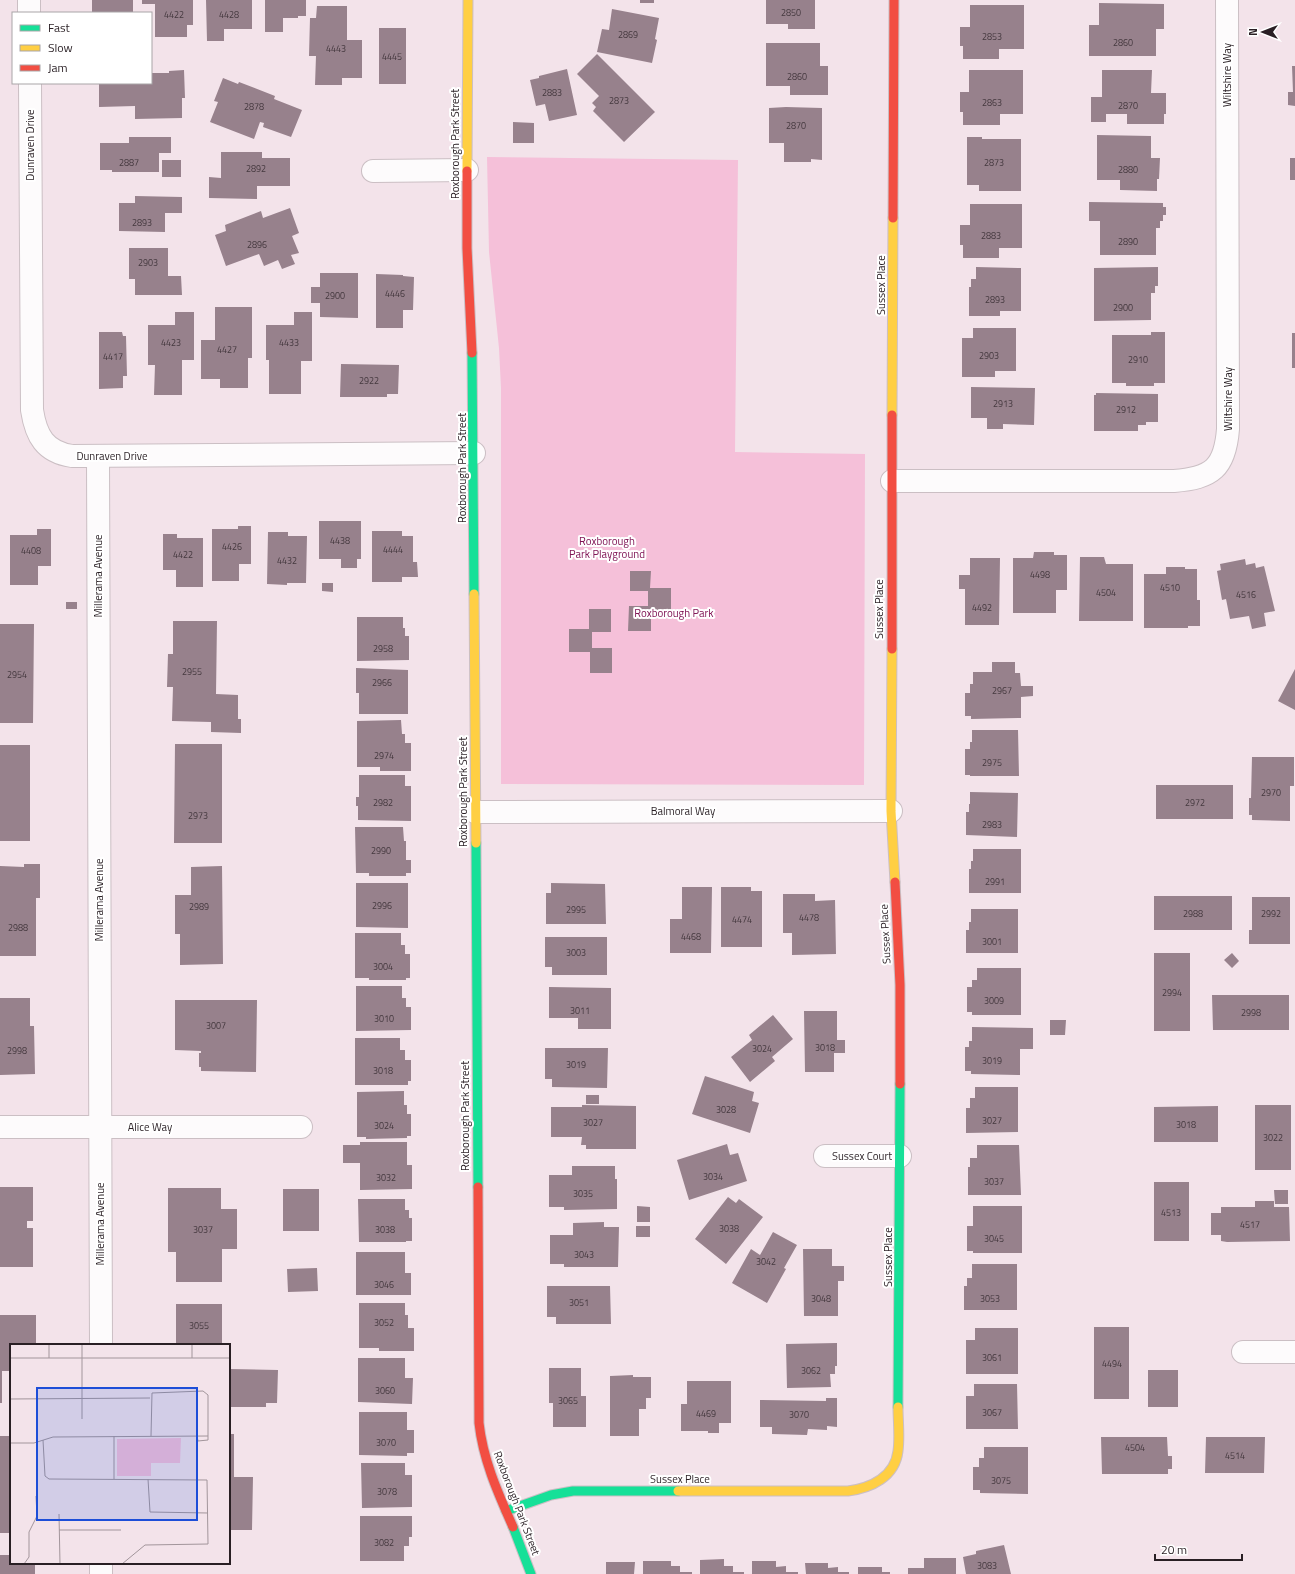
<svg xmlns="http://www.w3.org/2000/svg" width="1295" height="1574" font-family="'Titillium Web',sans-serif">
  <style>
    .green { fill: #f5c0d9 }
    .building { fill: #97818c }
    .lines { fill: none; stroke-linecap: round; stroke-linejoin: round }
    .street-casing { stroke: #cbbfc4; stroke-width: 24 }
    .fast-casing { stroke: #cbbfc4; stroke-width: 11 }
    .slow-casing { stroke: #cbbfc4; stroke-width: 11 }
    .jam-casing { stroke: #cbbfc4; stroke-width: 11 }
    .street { stroke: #fdfbfc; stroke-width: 22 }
    .fast { stroke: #16e098; stroke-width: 9 }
    .slow { stroke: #ffcf43; stroke-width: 9 }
    .jam { stroke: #f24e42; stroke-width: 9 }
    .labels { text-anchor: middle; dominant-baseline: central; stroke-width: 4; stroke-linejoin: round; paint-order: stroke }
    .number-label { font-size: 9px; fill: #44383e }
    .street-label { font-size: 11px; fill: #291f24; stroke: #fff }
    .park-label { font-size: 11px; fill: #801656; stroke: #fff }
    .inset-road { fill: none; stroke: #a2959b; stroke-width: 1 }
    .view { fill: #1d4ed8; fill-opacity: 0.15; stroke: #1d4ed8; stroke-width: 2 }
    .inset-edge { fill: none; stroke: #291f24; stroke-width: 2 }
  </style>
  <rect width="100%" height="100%" fill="#f3e3ea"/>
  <path class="green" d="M487,157L738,160L735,452L865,454L864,785L501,784V388L499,348L489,252Z"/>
  <path class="building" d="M92,0H133V13H92Z
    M142,0H193V25H187V37H155V4H142Z
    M206,0H252V29H224V41H207Z
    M265,0H306V16H298V18H283V32H265Z
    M640,0H654V3H640Z
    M766,0H815V29H788V24H766Z
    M1099,3L1164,4V29H1156V56H1089V25H1099Z
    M970,5H1024V49H999V59H963V46H960V27H970Z
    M317,6H347V40H362V78H342V85H315L316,56H309L310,18H316Z
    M612,9L659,18L655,39L657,40L652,63L597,52L602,29L609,30Z
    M379,28H406V84H379Z
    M766,43H820V66H828V95H790V86H766Z
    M597,54L655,112L624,142L593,111L596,107L592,103L599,96L577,74Z
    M1292,66H1295V106L1288,105V92H1293Z
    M567,69L577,115L549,121L545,104L536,106L530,80L539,78V76Z
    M184,70L185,98H182V118L135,119V106L99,107V83H151V73H169V71Z
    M969,70H1023V114H1000V125H963V112H960V92H969Z
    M1102,70H1152L1151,93H1166V114H1164V124H1127V114H1106V122H1091V97H1102Z
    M223,78L238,84L239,82L275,96L274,99L302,110L291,137L263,127L264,123L260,122L254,139L210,122L218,102L214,101Z
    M786,107L822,108V160L811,159V162H784V143H769V108Z
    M513,122L534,123V143H513Z
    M1097,135L1151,136V158H1160L1159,179H1157V191L1120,190V180H1097Z
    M129,137H171V153H159V172H112V170H100V143H129Z
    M967,137H982V139H1021V191H979V185H967Z
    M221,152H262V158H290V186H257V199L209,198V177L221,178Z
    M1290,158H1295V180H1290Z
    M162,160H181V177H162Z
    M135,196L182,197V213H165V232L119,231V203H135Z
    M1089,202L1163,203V207H1166V215H1163V221H1160V228H1156V255H1100V221H1089Z
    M970,204H1022V248H999V258H963V245H960V225H970Z
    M290,208L299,233L292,236L299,253L291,255L295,264L282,269L278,260L264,266L259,254L226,266L215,235L226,231L225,225L261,211L263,218Z
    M129,248H168V276H181L182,295H135V279H129Z
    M976,267L1021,268V311H1000V316H969V287H971V279H976Z
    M1158,267V286H1155V293H1151V320L1094,321V268Z
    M320,273H358V318L320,317V303H311V287H320Z
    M376,274L403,275V276L414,277L413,310H403V328H376Z
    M215,307H252V358H248V388H220V379H201V340H215Z
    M175,312H194V360H182V395H154L155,365H148V325H175Z
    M294,312H312V361H301V394H269V360H266V325H294Z
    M973,328H1016V371H995V377H962V338H973Z
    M99,332H122L123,336H126L127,376H123V388L99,389Z
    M1151,332H1165V383H1154V386H1126V383H1112V335H1151Z
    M1292,333H1295V368H1292Z
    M341,364L399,365L398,394H387V397H340Z
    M971,387L1035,388L1034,425L1003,424V429H987V418H971Z
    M1096,393L1158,394V422H1146V425H1138V431H1094V395H1096Z
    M319,521H361V559H357V568H341V559H319Z
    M238,526H251V564H239V581H212V529H238Z
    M37,529H51V566H38V585H10V535H37Z
    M372,531H402V536H413V562H417L418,577H402V582H372Z
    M268,532H288V536H307L306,583H287V585L267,584Z
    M163,534H177V538H203V587H176V570H163Z
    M1034,552H1054V555H1067V590H1056V613H1013V558H1033Z
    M1080,557H1104L1106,564H1133V621H1079Z
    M970,558H1000L999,625H965V589H959V575H970Z
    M1245,559L1246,565L1255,563L1256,568L1264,566L1275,611L1264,613L1266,626L1252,629L1249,616L1230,619L1226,599L1222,600L1217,571L1221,570L1220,564Z
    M1166,567H1185V569H1197V600H1200V626H1188V628H1144V574H1166Z
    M630,571H651L650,588H671V612H651V631H628L629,606H648V591H630Z
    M322,583H333V592L322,591Z
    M66,602H77V609H66Z
    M589,609H611V632H592V648H612V673H590V652H569V629H589Z
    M357,617H403V628H405V636H409V660L357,661Z
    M173,621H217L216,694L238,695V719H241V733L211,732V722L172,721L173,687H167L168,654H173Z
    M0,624H34L33,723H0Z
    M992,662H1015V673H1020L1021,686H1033V696L1021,697V718L971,719V716H965V693H970V684H973V672H992Z
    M356,668L408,670V714H359V693H356Z
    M1295,669V710L1278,701Z
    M401,720L402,734H405V743H411V771H380V767H357V721Z
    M972,730H1018L1019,776H970V775H965V749H970V742H972Z
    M175,744H222V843H174Z
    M0,745H30V841H0Z
    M1252,757H1294V786H1290V821L1252,820V815H1249V798H1251Z
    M359,775H405V786H411V821L358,820V806H356V797H359Z
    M1156,785H1233V819H1156Z
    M970,792L1018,793L1017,837L966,835V812H969V804H970Z
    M355,827H403L404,841H406V860H411V873H406V876H369V873H356Z
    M973,849H1021V893H969V869H971V861H973Z
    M24,864H40V898H36V956H0V866L24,867Z
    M222,866L223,964L180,965V934H175V895H191V867Z
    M356,883H408V928L356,927Z
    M551,883L605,884L606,924H546V893H551Z
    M682,887H712L711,953H670V919H682Z
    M721,887H751V891H762V947H721Z
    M783,894H815V901L835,900L836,954L792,955V933H783Z
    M1154,896H1232V930H1154Z
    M1252,897H1290V944H1249V930H1252Z
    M971,909H1018V953H966V930H969V922H971Z
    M355,933H401V945H405V954H410V978H406V980H369V978H355Z
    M545,937H607V975H552V967H545Z
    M1154,953H1190V1031H1154Z
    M1232,953L1239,961L1232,968L1224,960Z
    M977,968H1021V1015H972V1012H967V987H972V980H977Z
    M356,986H402V998H406V1007H411V1030L356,1031Z
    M549,987L611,988V1029H578V1018H549Z
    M1212,995H1289V1030H1213Z
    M0,998H30V1026H34L35,1074L0,1075Z
    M175,1000H257L256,1072L201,1071V1067H199V1053H201V1051L175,1050Z
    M804,1011H837V1040H845V1053H834V1072H805Z
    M773,1015L793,1039L772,1057L775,1061L750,1082L731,1057L752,1040L749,1035Z
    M1050,1020H1066L1065,1035H1050Z
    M972,1027L1033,1028V1049H1020V1075L971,1074V1071H965V1047H969V1041H972Z
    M355,1038H400V1050H405V1060H411V1081H408V1085H355Z
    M545,1048H608L607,1088L552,1087V1079H545Z
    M705,1076L754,1092L752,1101L759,1103L750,1133L692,1114Z
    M975,1087H1018V1132L966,1133V1108H970V1098H975Z
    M404,1091V1105H407V1114H411V1136H407V1138L366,1139V1137H357V1092Z
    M586,1095H599V1104H586Z
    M582,1105L636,1106V1149H586V1145H581L582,1137H551V1107H582Z
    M1255,1105H1291V1170H1255Z
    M1218,1106V1142H1154V1107Z
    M360,1142H407V1165H412V1189L360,1190V1163H343V1145H360Z
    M727,1144L730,1155L738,1153L747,1181L689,1200L677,1160Z
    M977,1145H1019L1021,1195H968V1167H970V1158H977Z
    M572,1166H615V1179H617V1209L564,1210V1207H549V1175H572Z
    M1154,1182H1189V1241H1154Z
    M0,1187H33V1221H27V1228H33V1267H0Z
    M168,1188H221V1209H237V1249H222V1282H176V1252H168Z
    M283,1189H319V1231H283Z
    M1274,1190H1288V1204H1275Z
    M728,1197L736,1203L739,1199L763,1217L726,1264L695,1239Z
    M358,1199H405V1210H409V1218H412V1241H406V1242H359Z
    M1255,1201H1274V1207H1289L1290,1241L1227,1242L1221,1241V1235H1211V1213H1221V1207H1255Z
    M637,1206L650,1207V1222H637Z
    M973,1206H1022V1253H973V1251H967V1226H973Z
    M604,1222V1227H619L618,1267H564V1264H550V1235H573V1223Z
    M636,1226H650V1237H636Z
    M773,1232L797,1245L784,1268L786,1269L767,1303L732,1283L751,1249L760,1255Z
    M803,1249H832V1266H844V1281H838V1316H804Z
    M356,1252H405V1273H411V1295H356Z
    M972,1264H1017V1310H964V1286H967V1278H972Z
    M317,1268L318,1291L288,1292L287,1269Z
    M547,1286H610L611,1324H556V1317H547Z
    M359,1303H405V1315H408V1328H414V1351H379V1348H359Z
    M176,1304H222V1345H176Z
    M0,1315H36V1345H11V1371H2V1403H0Z
    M1094,1327H1129V1399H1094Z
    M975,1328H1018V1374H966V1340H975Z
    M837,1343V1366H835V1374H830L831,1387L787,1388L786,1344Z
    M358,1358H405V1378H413L412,1404L358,1402Z
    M549,1368H581V1396H586V1427H553V1403H549Z
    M229,1369L278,1370L277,1403H266V1407H229Z
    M1148,1370H1178V1407H1148Z
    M633,1375V1377H651V1398H646V1409H639V1436H610V1376Z
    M687,1381H731V1423H719V1433H708V1431H681V1404H687Z
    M974,1384H1017L1018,1429H966V1396H974Z
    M826,1398H837V1427L827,1426V1430L808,1429L807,1435L772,1434V1427H760V1400L826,1401Z
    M359,1412H407V1430H414V1453H407V1456L359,1455Z
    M229,1434H234V1477H253L252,1530H229Z
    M0,1436H11V1533H0Z
    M1101,1437H1167L1168,1456H1172V1469H1168V1474H1102Z
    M1206,1437H1265L1264,1473H1205Z
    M984,1447H1028V1494L980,1493V1490H973V1467H979V1458H984Z
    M361,1463H405V1475H412V1507L362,1508Z
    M360,1516H412V1537H409V1546H404V1561H360Z
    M1004,1545L1011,1574H966L963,1557L976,1554V1551Z
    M0,1555H11V1563H35V1574H0Z
    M924,1558H956V1574H908V1568H924Z
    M724,1559V1566H733V1572H744V1574H700V1560Z
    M643,1561H671V1566H680V1572H692V1574H643Z
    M752,1561H776V1567L786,1566V1572H798V1574H752Z
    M606,1562H635L634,1574H606Z
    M805,1563H828V1568L838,1567V1572H849V1574H806Z
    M858,1567H882V1572H890V1574H858Z"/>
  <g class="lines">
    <defs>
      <path id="street" d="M29,0V13
        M30,83L32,410C36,436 45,452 72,456L474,453
        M373,171L467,170
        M98,456L101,1345
        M892,481H1174C1212,478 1225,468 1228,429L1227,0
        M475,812L891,811
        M0,1127H301
        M825,1156H900
        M1243,1352H1295
        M101,1563V1574"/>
      <path id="fast" d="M472,353L474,594
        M476,843L478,1187
        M898,1407L900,1084
        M506,1511L551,1495L573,1491H678
        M513,1527L531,1574"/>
      <path id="slow" d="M467,171L468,0
        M892,415L893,218
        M474,594L476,843
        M892,649L891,811L895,882
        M678,1491H848C871,1488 895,1477 898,1451C900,1437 898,1421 898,1407"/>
      <path id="jam" d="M467,171V248L472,353
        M893,218L894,0
        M892,649V415
        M895,882L900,985V1084
        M478,1187L479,1423C483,1460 498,1493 513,1527"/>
    </defs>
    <use href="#street" class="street-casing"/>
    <use href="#fast" class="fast-casing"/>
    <use href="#slow" class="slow-casing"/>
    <use href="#jam" class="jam-casing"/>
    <use href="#street" class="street"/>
    <use href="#fast" class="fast"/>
    <use href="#slow" class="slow"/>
    <use href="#jam" class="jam"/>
  </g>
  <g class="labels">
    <g class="number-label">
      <text x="791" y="12">2850</text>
      <text x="174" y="14">4422</text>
      <text x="229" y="14">4428</text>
      <text x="628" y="34">2869</text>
      <text x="992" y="36">2853</text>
      <text x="1123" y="42">2860</text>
      <text x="336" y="48">4443</text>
      <text x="392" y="56">4445</text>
      <text x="797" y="76">2860</text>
      <text x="552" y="92">2883</text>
      <text x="619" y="100">2873</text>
      <text x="992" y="102">2863</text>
      <text x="1128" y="105">2870</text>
      <text x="254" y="106">2878</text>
      <text x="796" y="125">2870</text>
      <text x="129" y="162">2887</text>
      <text x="994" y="162">2873</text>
      <text x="256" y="168">2892</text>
      <text x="1128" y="169">2880</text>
      <text x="142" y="222">2893</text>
      <text x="991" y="235">2883</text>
      <text x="1128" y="241">2890</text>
      <text x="257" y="244">2896</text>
      <text x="148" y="262">2903</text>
      <text x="395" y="293">4446</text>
      <text x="335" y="295">2900</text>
      <text x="995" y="299">2893</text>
      <text x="1123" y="307">2900</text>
      <text x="171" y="342">4423</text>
      <text x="289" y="342">4433</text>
      <text x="227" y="349">4427</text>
      <text x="989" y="355">2903</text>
      <text x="113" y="356">4417</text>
      <text x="1138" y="359">2910</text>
      <text x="369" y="380">2922</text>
      <text x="1003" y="403">2913</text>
      <text x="1126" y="409">2912</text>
      <text x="340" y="540">4438</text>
      <text x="232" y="546">4426</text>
      <text x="393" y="549">4444</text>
      <text x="31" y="550">4408</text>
      <text x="183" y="554">4422</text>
      <text x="287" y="560">4432</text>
      <text x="1040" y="574">4498</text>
      <text x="1170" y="587">4510</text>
      <text x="1106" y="592">4504</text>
      <text x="1246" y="594">4516</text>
      <text x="982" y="607">4492</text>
      <text x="383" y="648">2958</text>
      <text x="192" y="671">2955</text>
      <text x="17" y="674">2954</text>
      <text x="382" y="682">2966</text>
      <text x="1002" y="690">2967</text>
      <text x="384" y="755">2974</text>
      <text x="992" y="762">2975</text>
      <text x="1271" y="792">2970</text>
      <text x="383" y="802">2982</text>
      <text x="1195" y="802">2972</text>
      <text x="198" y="815">2973</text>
      <text x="992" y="824">2983</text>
      <text x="381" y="850">2990</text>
      <text x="995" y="881">2991</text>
      <text x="382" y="905">2996</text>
      <text x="199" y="906">2989</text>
      <text x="576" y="909">2995</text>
      <text x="1193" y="913">2988</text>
      <text x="1271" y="913">2992</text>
      <text x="809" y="917">4478</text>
      <text x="742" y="919">4474</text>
      <text x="18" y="927">2988</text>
      <text x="691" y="936">4468</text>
      <text x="992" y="941">3001</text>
      <text x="576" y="952">3003</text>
      <text x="383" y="966">3004</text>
      <text x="1172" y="992">2994</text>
      <text x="994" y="1000">3009</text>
      <text x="580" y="1010">3011</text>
      <text x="1251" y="1012">2998</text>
      <text x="384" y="1018">3010</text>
      <text x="216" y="1025">3007</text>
      <text x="825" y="1047">3018</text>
      <text x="762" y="1048">3024</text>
      <text x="17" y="1050">2998</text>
      <text x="992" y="1060">3019</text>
      <text x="576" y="1064">3019</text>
      <text x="383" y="1070">3018</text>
      <text x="726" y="1109">3028</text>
      <text x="992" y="1120">3027</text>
      <text x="593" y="1122">3027</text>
      <text x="1186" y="1124">3018</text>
      <text x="384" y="1125">3024</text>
      <text x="1273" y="1137">3022</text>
      <text x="713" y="1176">3034</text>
      <text x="386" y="1177">3032</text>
      <text x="994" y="1181">3037</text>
      <text x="583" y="1193">3035</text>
      <text x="1171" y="1212">4513</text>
      <text x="1250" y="1224">4517</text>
      <text x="729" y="1228">3038</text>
      <text x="203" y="1229">3037</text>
      <text x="385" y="1229">3038</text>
      <text x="994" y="1238">3045</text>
      <text x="584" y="1254">3043</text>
      <text x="766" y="1261">3042</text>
      <text x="384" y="1284">3046</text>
      <text x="821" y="1298">3048</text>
      <text x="990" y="1298">3053</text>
      <text x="579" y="1302">3051</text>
      <text x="384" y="1322">3052</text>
      <text x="199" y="1325">3055</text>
      <text x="992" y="1357">3061</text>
      <text x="1112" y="1363">4494</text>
      <text x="811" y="1370">3062</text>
      <text x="385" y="1390">3060</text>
      <text x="568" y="1400">3065</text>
      <text x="992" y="1412">3067</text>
      <text x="706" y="1413">4469</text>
      <text x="799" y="1414">3070</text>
      <text x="386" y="1442">3070</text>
      <text x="1135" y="1447">4504</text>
      <text x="1235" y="1455">4514</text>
      <text x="1001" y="1480">3075</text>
      <text x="387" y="1491">3078</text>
      <text x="384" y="1542">3082</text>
      <text x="987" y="1565">3083</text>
    </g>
    <g class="street-label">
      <text transform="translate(1227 75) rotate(-90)">Wiltshire Way</text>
      <text transform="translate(455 144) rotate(-90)">Roxborough Park Street</text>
      <text transform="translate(30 145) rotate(-90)">Dunraven Drive</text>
      <text transform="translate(881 285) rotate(-90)">Sussex Place</text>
      <text transform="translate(1228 399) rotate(-90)">Wiltshire Way</text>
      <text x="112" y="456">Dunraven Drive</text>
      <text transform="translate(462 468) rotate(-90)">Roxborough Park Street</text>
      <text transform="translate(98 576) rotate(-90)">Millerama Avenue</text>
      <text transform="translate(879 609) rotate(-90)">Sussex Place</text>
      <text transform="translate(463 792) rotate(-90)">Roxborough Park Street</text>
      <text x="683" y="811">Balmoral Way</text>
      <text transform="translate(99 900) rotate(-90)">Millerama Avenue</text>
      <text transform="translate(885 934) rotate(-93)">Sussex Place</text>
      <text transform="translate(465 1116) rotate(-90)">Roxborough Park Street</text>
      <text x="150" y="1127">Alice Way</text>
      <text x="862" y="1156">Sussex Court</text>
      <text transform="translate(100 1224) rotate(-90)">Millerama Avenue</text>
      <text transform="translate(888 1257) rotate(-90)">Sussex Place</text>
      <text x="680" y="1479">Sussex Place</text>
      <text transform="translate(517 1503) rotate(69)">Roxborough Park Street</text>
    </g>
    <g class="park-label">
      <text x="607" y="541">Roxborough<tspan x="607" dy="13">Park Playground</tspan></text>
      <text x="674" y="613">Roxborough Park</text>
    </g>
  </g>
  <g transform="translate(10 1344)">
    <rect width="220" height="220" fill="#f3e3ea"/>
    <path d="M171,94L170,119H141V132H107V95Z" fill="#f5c0d9"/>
    <path class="inset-road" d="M39,0V14M72,0V75M182,0V14M0,14H220M0,55L140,54M104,92V135M141,92L142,49L193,47L198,51V96L188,97L187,92M33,96L35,132L39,135L197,136L198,200L135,201L112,220M0,99H24L43,93L198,92M138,135L140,168L198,169M49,170L50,220M49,186H111M14,220L19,213V188L27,172L26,152"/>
    <path class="view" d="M27,44H187V176H27Z"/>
    <rect width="220" height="220" class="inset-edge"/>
  </g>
  <rect x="12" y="12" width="140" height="72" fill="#ffffff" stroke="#a9a5a7"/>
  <rect x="20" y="25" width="20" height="6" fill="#16e098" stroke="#a9a5a7"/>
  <text x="48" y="32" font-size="12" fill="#291f24">Fast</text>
  <rect x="20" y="45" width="20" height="6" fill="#ffcf43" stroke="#a9a5a7"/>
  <text x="48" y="52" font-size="12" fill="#291f24">Slow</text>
  <rect x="20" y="65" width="20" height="6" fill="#f24e42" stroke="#a9a5a7"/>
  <text x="48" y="72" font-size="12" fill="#291f24">Jam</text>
  <g transform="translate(1263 32) rotate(270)" stroke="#ffffff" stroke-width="3" paint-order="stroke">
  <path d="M0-3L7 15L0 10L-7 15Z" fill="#291f24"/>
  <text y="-6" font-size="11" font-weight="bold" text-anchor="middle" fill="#291f24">N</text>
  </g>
  <path d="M1155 1554v6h87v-6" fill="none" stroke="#291f24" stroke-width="2"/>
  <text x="1161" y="1554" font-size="12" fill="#291f24" stroke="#ffffff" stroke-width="3" paint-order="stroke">20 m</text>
</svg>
